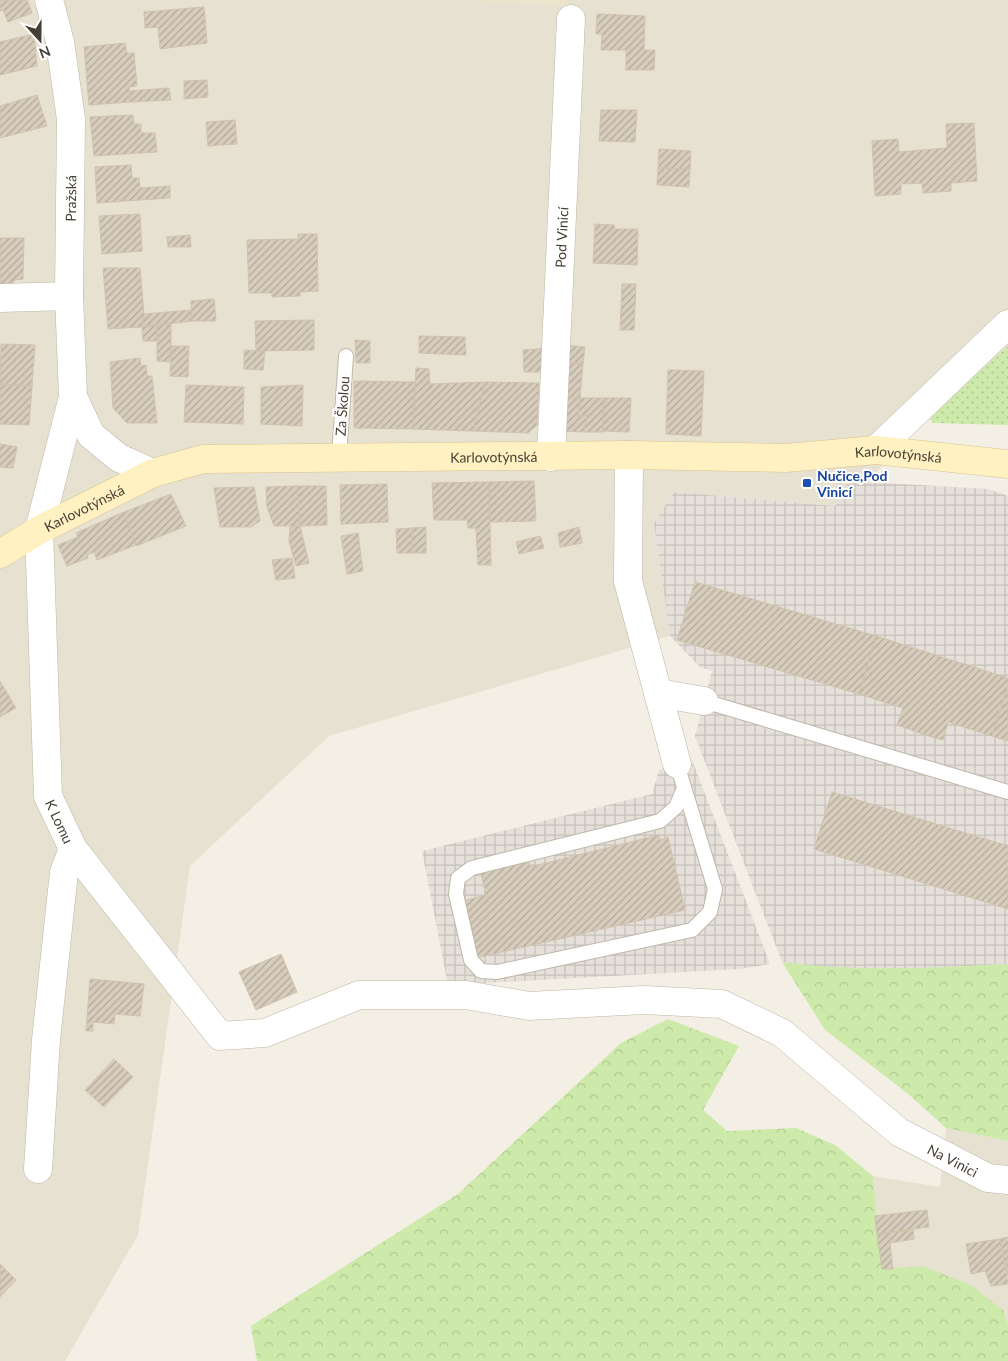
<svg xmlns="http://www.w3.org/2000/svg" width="1008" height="1361" font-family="Lato,sans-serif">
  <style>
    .residential { fill: #e7e1d2 }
    .industrial { fill: url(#industrial-grid) }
    .education { fill: #ede4cd }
    .grass { fill: url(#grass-dots) }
    .forest { fill: url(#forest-crowns) }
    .building { fill: url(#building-hatch); stroke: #d0c3ac }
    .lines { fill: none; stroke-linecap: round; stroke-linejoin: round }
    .service-casing { stroke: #bfb7a6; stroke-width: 16 }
    .minor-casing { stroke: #bfb7a6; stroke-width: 29 }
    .tertiary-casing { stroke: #bfb7a6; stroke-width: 29 }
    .secondary-casing { stroke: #d6c491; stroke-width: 29 }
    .service { stroke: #fff; stroke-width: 14 }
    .minor { stroke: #fff; stroke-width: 28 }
    .tertiary { stroke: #fff; stroke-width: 28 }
    .secondary { stroke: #fff1c2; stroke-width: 28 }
    .transit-dot { fill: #1a4fb4; stroke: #fff; stroke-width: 2 }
    .labels { text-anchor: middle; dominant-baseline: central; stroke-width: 4; stroke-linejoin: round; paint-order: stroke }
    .street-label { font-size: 14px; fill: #463f34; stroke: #fff }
    .transit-label { font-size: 14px; font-weight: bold; fill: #164399; stroke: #fff; text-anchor: start }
  </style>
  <defs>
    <pattern id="industrial-grid" width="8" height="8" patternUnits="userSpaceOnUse" patternTransform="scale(1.25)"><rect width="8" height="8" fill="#e5e0d9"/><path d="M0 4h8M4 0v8" fill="none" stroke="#c6c1bb"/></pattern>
    <pattern id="grass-dots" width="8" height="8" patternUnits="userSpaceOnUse" patternTransform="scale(1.25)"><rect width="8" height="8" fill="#cdeaaa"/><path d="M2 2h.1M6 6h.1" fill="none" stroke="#b1ca93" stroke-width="1.8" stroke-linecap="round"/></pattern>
    <pattern id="forest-crowns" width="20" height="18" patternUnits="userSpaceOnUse" patternTransform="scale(1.25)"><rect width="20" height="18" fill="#cdeaaa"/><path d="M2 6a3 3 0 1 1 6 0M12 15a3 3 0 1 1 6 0" fill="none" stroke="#b1ca93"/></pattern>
    <pattern id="building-hatch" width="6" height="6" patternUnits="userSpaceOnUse" patternTransform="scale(1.25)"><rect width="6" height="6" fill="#d8cdbc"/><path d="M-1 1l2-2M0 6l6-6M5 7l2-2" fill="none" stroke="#b1a89a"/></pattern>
  </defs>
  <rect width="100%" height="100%" fill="#f3efe4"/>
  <path class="residential" d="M0,0H1008V346L929,416L867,482L849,481L835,506L674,492L654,523L670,636L329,736L190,866L138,1235L65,1361H0Z
    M946,1128L1008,1141V1327L1004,1311L893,1269H882L873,1176L940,1187Z"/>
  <path class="industrial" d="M849,481L989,489L1008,496V964L918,969L826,968L782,962L695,736L712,671L700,667L670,636L654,523L674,492L835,506Z
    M692,760L770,964L740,969L448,985L422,851L652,794L659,770Z"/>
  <path class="education" d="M463,0H565V6Z"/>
  <path class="grass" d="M1008,346V425L933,423L929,416Z"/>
  <path class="forest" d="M782,962C857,972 932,968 1008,964V1141L946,1128L907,1093L825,1030Z
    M668,1019L739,1046L703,1110L727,1131L796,1128L835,1145L873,1176L882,1269L922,1266L971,1285L1004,1311L1008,1327V1361H257L251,1326L458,1194L621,1043Z"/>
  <path class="building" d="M0,0H27L32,13L8,22L3,10L0,11Z
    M204,7L207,43L160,49L158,27L145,28L144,12Z
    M597,14L645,16L644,50H655L654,70H626V50H601L602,34H596Z
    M34,34L37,66L0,75V42Z
    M125,43L127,53H134L137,86L129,87L130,102L89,105L84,47Z
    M207,80L208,97L184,99V81Z
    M169,88L171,100L130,102L129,91Z
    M37,95L47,126L0,138V106Z
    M601,110H637L635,142L599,141Z
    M133,115L134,124H141V133H155L157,152L94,156L90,117Z
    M235,120L237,144L208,146L206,122Z
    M974,123L977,181L951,183V191L923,193L922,183L901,184V194L875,196L872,141L898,139L899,152L947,148L946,124Z
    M659,149L691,151L690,169L658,168Z
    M131,165L132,178H139L140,188L170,186V198L97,203L95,167Z
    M658,168L690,169L689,187L657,185Z
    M140,214L142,251L102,254L99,216Z
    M595,224L614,225L615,229H638L637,265L593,263Z
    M298,234H317L318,291L300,292V296L272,297V293H249L247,240L298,239Z
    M190,235L191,247H168L167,237Z
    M0,238H24L23,279L14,280L13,285H0Z
    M103,268H140L144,314L142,327L108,329Z
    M622,284H636L634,330H620Z
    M214,299L216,321H192L191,301Z
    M192,310V321L142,327L144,314Z
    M314,320V350L256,351L255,321Z
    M171,323V362L157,361V324Z
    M157,324L158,341H143L142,327Z
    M419,336L465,337L466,355L419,353Z
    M355,340L370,341V363H356Z
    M1,344L35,345L32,386L0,384Z
    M566,345L585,347L583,364L564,362Z
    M171,346H189L188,377L170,376Z
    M551,348L550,372H524L523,350Z
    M244,350L265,351L263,370L244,369Z
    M140,358L141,366L146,365L147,376H152L157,423H127L113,408L110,362Z
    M564,362L583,364L580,398L561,397Z
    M416,368L429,369L430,384L485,382L473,431L413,429Z
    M668,370L704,371L701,436L666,434Z
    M354,381L415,382L413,429L354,428Z
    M485,382L539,383L537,425L528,433L473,431Z
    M0,384L32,386L29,425L0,424Z
    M186,385L244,387L243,424L184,422Z
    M303,385L302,426L261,424V387Z
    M561,397L580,398L578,416L587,415L584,432L559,431Z
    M580,398H604L603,432H584L587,415L578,416Z
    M604,398H631L629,432L603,431Z
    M0,444L17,447L13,468L0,467Z
    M534,481L536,521L490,522L489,482Z
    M489,482L491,565H478L476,528H468L467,520H434L432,483Z
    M387,484L388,522L341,524L340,485Z
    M297,486H326L327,525L300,526Z
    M297,486L300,526H274L267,507L266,487Z
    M254,487L260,521L251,527H220L214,488Z
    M171,494L186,526L136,546L124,512Z
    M124,512L136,545L97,560L94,552L87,555L88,558L67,566L58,545L78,537L76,533Z
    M300,526L309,563L296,566L289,541L290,527Z
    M426,527V553H412V528Z
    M579,527L582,543L560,547L558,533Z
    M412,528V553H397L396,529Z
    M358,533L363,571L347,574L341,536Z
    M540,536L544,548L519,554L516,542Z
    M292,558L295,578L276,580L272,560Z
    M695,582L876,636L859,694L677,640Z
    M876,636L1008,678V685L992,736L948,722L943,740L932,737L897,725L903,708L859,694Z
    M0,681L16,708L0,717Z
    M1008,685V741L992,736Z
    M832,792L1008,846V909L814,849Z
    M659,835L660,840L668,837L685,910L476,958L463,901L486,895L481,873L528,861L530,867Z
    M281,954L297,992L256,1010L239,972Z
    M90,979L144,984L140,1016L115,1014L114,1024L93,1022V1031H86Z
    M114,1059L133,1077L104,1107L85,1090Z
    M927,1210L929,1227L877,1234L875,1216Z
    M913,1230L914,1239L890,1243L893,1269H882L877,1234Z
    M1008,1237V1276L1000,1239Z
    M1000,1239L1008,1284L991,1286L985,1271L971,1274L966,1244Z
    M0,1264L16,1280L0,1297Z"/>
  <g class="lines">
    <defs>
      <path id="service" d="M339,456L346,356
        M704,701L1008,792
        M677,764L715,889L710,912L692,930L497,972L481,971L471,960L456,894L458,878L472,868L660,821L676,807L684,788"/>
      <g id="minor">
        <path d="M0,298L69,296"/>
        <path d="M629,455L628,581L677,764"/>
        <path id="s1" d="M551,457L571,19"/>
        <path id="s2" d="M39,530L48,796L73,849L220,1036L265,1033L359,995H466L529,1006L644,1000L722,1004L782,1033L899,1132L988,1178L1008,1180"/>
        <path d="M658,693L704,701"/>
        <path d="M38,1169L46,1040L64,872L73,849"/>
      </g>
      <g id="tertiary">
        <path d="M73,397L91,435L119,458L153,473"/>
        <path d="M876,450L1008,324"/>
        <path id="s3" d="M39,530L73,397L69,296L71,119L60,42L49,0"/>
      </g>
      <g id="secondary">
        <path id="s4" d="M0,554L39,530L153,473L203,459L629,455L786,458L876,450L1008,464"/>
      </g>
    </defs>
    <use href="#service" class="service-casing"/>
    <use href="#minor" class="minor-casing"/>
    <use href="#tertiary" class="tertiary-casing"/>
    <use href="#secondary" class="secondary-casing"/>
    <use href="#service" class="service"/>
    <use href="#minor" class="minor"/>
    <use href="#tertiary" class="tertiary"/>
    <use href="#secondary" class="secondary"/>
  </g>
  <rect class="transit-dot" x="802" y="478" width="10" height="10" rx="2.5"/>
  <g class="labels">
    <g class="street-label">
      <text stroke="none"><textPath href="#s3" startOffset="336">Pražská</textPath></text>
      <text stroke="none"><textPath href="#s1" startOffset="220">Pod Vinicí</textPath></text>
      <text transform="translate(342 406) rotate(-86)">Za Školou</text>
      <text stroke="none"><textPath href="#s4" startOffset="921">Karlovotýnská</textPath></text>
      <text stroke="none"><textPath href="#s4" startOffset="516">Karlovotýnská</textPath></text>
      <text stroke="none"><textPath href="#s4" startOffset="96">Karlovotýnská</textPath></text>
      <text stroke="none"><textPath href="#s2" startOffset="294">K Lomu</textPath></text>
      <text stroke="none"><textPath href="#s2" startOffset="1354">Na Vinici</textPath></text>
    </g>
    <g class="transit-label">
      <text x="817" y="475">Nučice,Pod<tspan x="817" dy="16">Vinicí</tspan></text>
    </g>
  </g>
  <g transform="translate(40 40) rotate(159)" stroke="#ffffff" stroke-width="4" paint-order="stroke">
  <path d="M0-4L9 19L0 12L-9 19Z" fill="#463f34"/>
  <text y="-8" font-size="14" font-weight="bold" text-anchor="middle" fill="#463f34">N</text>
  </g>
</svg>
